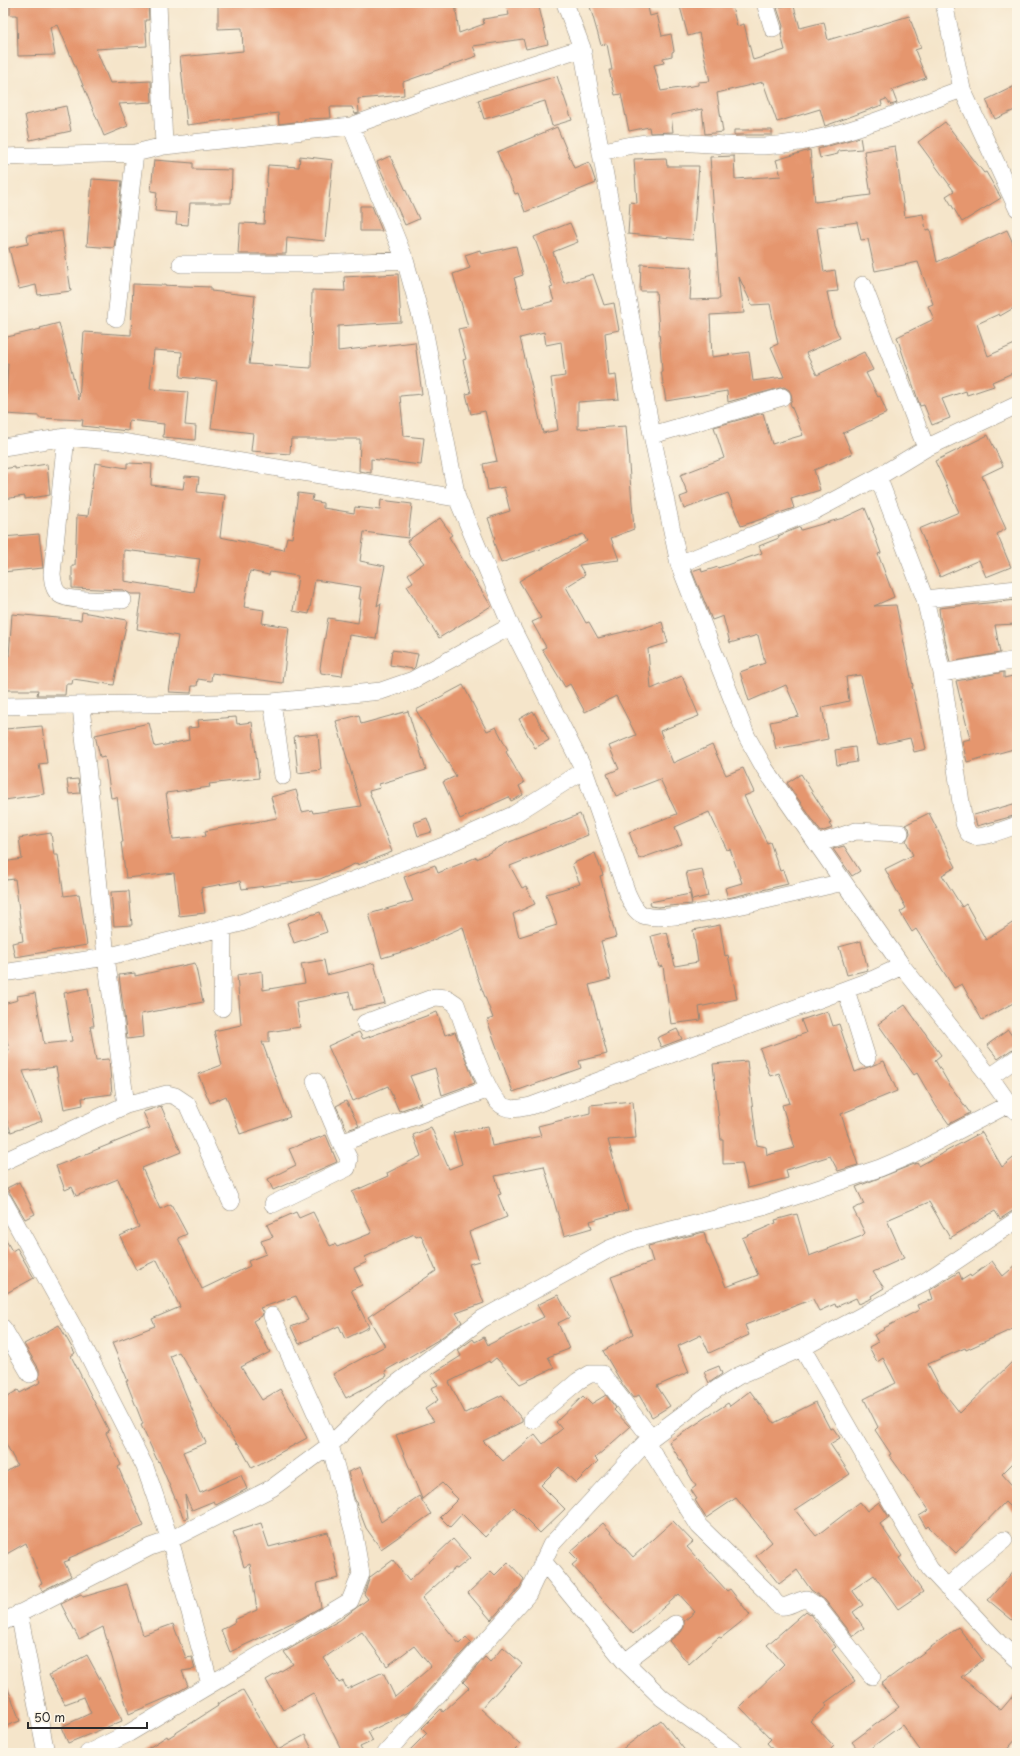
<svg xmlns="http://www.w3.org/2000/svg" width="1020" height="1756" font-family="'Playpen Sans',sans-serif">
  <style>
    .building { fill: #e5966e; fill-rule: evenodd }
    .lines { fill: none; stroke-linecap: round; stroke-linejoin: round }
    .minor-casing { stroke: #90887a; stroke-width: 18 }
    .minor { stroke: #fff; stroke-width: 17 }
  </style>
  <rect width="100%" height="100%" fill="#fcf5e5"/>
  <filter id="ink" filterUnits="userSpaceOnUse"><feTurbulence type="fractalNoise" baseFrequency=".025" numOctaves="2"/><feDisplacementMap in="SourceGraphic" scale="8" xChannelSelector="R" yChannelSelector="G"/><feConvolveMatrix kernelMatrix="1 2 1 2 8 2 1 2 1" color-interpolation-filters="sRGB"/></filter>
  <filter id="wash" filterUnits="userSpaceOnUse"><feTurbulence type="fractalNoise" baseFrequency=".012" numOctaves="4" result="noise"/><feDisplacementMap in="SourceGraphic" scale="16" xChannelSelector="R" yChannelSelector="G"/><feGaussianBlur stdDeviation="0.9" result="paint"/><feColorMatrix in="noise" values="0 0 0 0 0 0 0 0 0 0 0 0 0 0 0 0 0 1.4 0 .05"/><feComposite in="paint" operator="in"/></filter>
  <g filter="url(#wash)">
    <rect width="100%" height="100%" fill="#f5e5ca"/>
    <g id="blocks">
      <path class="building" d="M10,3H148L149,20H145L147,46L96,49L110,83L151,81L152,102L119,104L128,126L104,136L58,25L50,27L55,55L18,56L17,15H10Z
        M218,3H455L459,33L484,24L483,19L509,15L506,3H538L548,44L526,49L523,39L473,46L477,56L403,82L404,95L358,99L359,113L355,114L352,107H330L331,118L304,119V121L279,124L278,113L187,125L180,57L243,51L242,28L218,29Z
        M589,3H647L650,16L657,14L662,36L671,34L674,51L672,52V56L663,58L664,63L654,65L661,91L698,85V82L710,81L699,33L688,36L679,3H731L737,26L744,24L753,60L785,50L781,35L783,26L777,8L793,3L800,28L824,22L828,40L909,16L921,48L915,50L926,78L892,90L897,103L891,105L886,99L881,101L882,105L825,126L820,109L777,122L763,82L717,93L723,132L705,134L702,109L671,115L673,132L650,133L649,127L629,131L621,94L615,95L609,70H612L607,44L601,45Z
        M557,76L572,120L552,126L545,101L484,119L478,100Z
        M1017,85V109L995,119L986,100Z
        M66,106L71,131L30,140L25,115Z
        M945,122L984,173L986,172L1001,198L962,222L946,196L954,191L918,142Z
        M557,127L574,168L589,162L596,183L525,212L518,193L515,194L497,152Z
        M734,130H772V135H734Z
        M860,137L862,149L838,151V154L820,158L818,149Z
        M895,146L905,217L923,214L926,230L930,229L937,262L1007,230L1017,252V306L1000,316L999,314L977,324L988,356L1017,343V371L992,382L994,386L967,395L966,391L942,399L950,418L932,425L924,405L920,406L897,337L934,319L928,306L933,304L918,262L875,271L868,239L861,240L857,222L817,228L824,272L835,270L838,291L827,292L834,325L840,338L806,353L817,375L864,352L873,370L866,373L878,397L880,396L887,413L843,433L852,454L814,470L820,490L791,499L794,508L741,526L728,493L684,509L680,497L688,494L680,475L724,458L714,427L763,413L772,444L803,435L790,403L792,399L791,394L789,390L784,387L728,402L727,391L666,401L661,371H662L656,291H640L641,264L692,267L690,300L720,299L710,157L734,156L735,179L781,176L776,160L810,150L815,202L871,195L864,151ZM739,277L752,305L770,304L778,344L771,347L784,377L753,381L749,352L712,357L710,315L744,313Z
        M300,156L333,160L325,241L287,237L286,254H238L240,223L264,224L268,165L299,167Z
        M390,156L419,219L405,225L377,162Z
        M666,158L667,166H699L693,240L628,234L630,202L637,203L634,159Z
        M154,160L193,163V169L232,170L231,203H190L188,225L176,224L177,213L155,211L157,192L151,191Z
        M92,179L122,181L114,248L87,246Z
        M360,206H372L382,231H360Z
        M570,223L578,242L553,252L564,283L593,274L604,305L614,303L619,330L605,333L609,376L616,375L619,399L578,402V429L626,426L634,529L611,538L619,560L579,565L585,575L566,587L586,623L589,622L598,638L640,628V629L662,622L668,643L648,649L651,689L682,676L699,716L660,731L673,763L712,745L726,775L743,768L754,792L744,796L767,843L770,842L780,871L783,870L788,884L728,898L725,888L742,883L730,849L727,850L709,812L675,827L682,844L639,859L629,832L677,814L660,779L616,796L607,774L619,769L609,746L636,735L616,696L585,712L570,684L565,687L542,649L546,647L532,622L541,618L519,581L587,541L583,534L501,563L493,540L495,539L488,518L510,511L504,487L488,490L483,464L497,461L485,411L471,414L466,394L471,393L463,360L466,359L458,329L468,327L453,274L470,268L465,255L480,250L481,254L516,246L523,275L514,278L523,309L554,301L550,288L553,287L534,237ZM544,332L546,345L561,342L565,376L551,378L558,430L543,433L520,338Z
        M62,231L71,291L38,295L36,285L19,289L9,248L28,244L27,235Z
        M398,274L401,322L338,326V351L415,342L422,394L400,396L404,436L424,438L421,465L371,459V473L359,471L360,439H291L290,454L251,451L253,433L211,428L217,381L180,377L182,352L154,350L150,389L188,392L185,425L196,426L195,440L163,437L164,424L129,420L128,431L82,426L83,420L39,418V416L5,414L8,363L3,364V338L41,329L40,328L59,323L79,400L84,332L131,335L133,284L211,287V291L255,296L250,342H252L249,364L311,368L312,290L345,291L344,277Z
        M988,435L1003,466L982,476L1006,529L997,534L1011,567L986,577L979,560L940,577L919,529L959,512L935,461Z
        M95,463L127,468V463L152,464L151,485L183,489L185,476L199,477L197,492L225,495L220,537L284,550L287,537L292,538L298,493L313,495L312,501L323,503V508L354,513L355,507L380,510L381,500L412,504L408,538L364,532L360,561L385,566L377,606L381,603L376,639L349,635L342,676L321,673L320,668L328,618L358,623L361,599H359L361,587L315,580L309,614L293,611L298,576L270,572L269,575L250,571L244,607L264,610L262,623L289,627L283,683L212,673L211,681L198,679L197,686H192L191,693L169,692L178,636L137,629L142,594H131L123,590L72,588V566H75L77,515L88,516ZM124,550L200,559L194,592L124,581Z
        M47,464L50,495L25,499V496L3,499V469L15,467V469Z
        M865,508L874,530L873,531L881,553L878,554L894,597L874,606L896,605L913,686H912L926,749L914,752L910,738L878,745L861,675L846,677L849,701L822,707L828,739L776,749L770,722L799,716L786,685L749,701L740,672L765,663L758,635L730,643L723,616L712,620L692,571L701,568L702,572L718,567V568L762,553L759,546L779,538L778,536L800,527L801,530L843,518Z
        M440,518L452,535L449,537L491,606L439,638L407,586L413,582L408,574L424,563L407,541Z
        M39,534L43,568L3,572V537Z
        M1017,600V624L995,625L1000,653L950,662L940,618L939,608Z
        M82,612L127,620L123,640H122L114,685L73,679L72,684H66L65,695H37L38,690H3V656H9L12,614L81,620Z
        M392,650L418,654L415,667L413,669L390,665Z
        M1004,672V678L1017,675V748L967,762L962,741L970,739L956,681Z
        M463,685L487,731L496,727L508,750L506,752L524,783L519,786L523,795L511,801L509,797L460,819L443,782L456,776L416,710Z
        M408,711L426,770L379,784L380,788L369,791L392,852L358,865L357,863L320,879L242,889L240,881L201,888L205,913L179,916L174,873L126,878L121,842H123L117,797L111,798L105,756L100,757L95,735L149,723L155,747L189,740L188,728L199,727L198,720L236,717L237,724L252,722L259,778L209,784L210,787L166,793L173,839L206,836L205,831L277,818L271,797L296,790L302,812L312,810L313,813L361,806L336,721L359,715L361,724Z
        M533,711L549,740L535,748L519,719Z
        M42,726L47,763L39,764L44,794L5,800L3,786V747L6,746L5,729Z
        M318,734L321,770L298,773L294,736Z
        M855,747L857,762L837,765L835,750Z
        M801,774L831,822L829,824L832,828L821,832L787,783Z
        M78,779L80,793L69,794L67,780Z
        M1017,803V815L977,826L974,815Z
        M929,813L956,867L942,875L962,907L966,904L986,940L1017,920V1001L982,1020L962,984L954,988L916,929L912,932L900,912L906,908L885,869L913,855L906,841L910,833L909,828L905,825Z
        M580,814L588,835L510,866L522,888L526,886L535,904L513,914L519,937L557,925L546,894L580,884L572,864L595,853L603,875L600,876L616,937L601,941L611,979L589,985L607,1054L579,1061L581,1068L513,1092L487,1020L493,1018L477,976L463,927L415,948L382,958L369,914L413,901L404,877L435,865L438,873L477,857V859L507,843Z
        M427,818L432,832L418,836L414,823Z
        M51,833L54,855H58L64,896L79,894L87,945L15,957L12,943L23,941L15,879L6,880L3,862L22,859L19,838Z
        M844,846L860,871L852,876L833,849Z
        M702,869L708,896L692,900L686,872Z
        M129,891L132,925L114,926L111,892Z
        M690,894L692,904L658,907L651,906L650,902Z
        M320,912L327,932L294,943L287,923Z
        M720,925L725,956L728,955L737,999L699,1007L701,1020L671,1024L663,966L659,967L651,936L667,932L675,966L698,962L693,930Z
        M861,941L868,970L847,975L839,947Z
        M324,960L327,975L374,963L385,1003L353,1010L349,992L296,1002L300,1027L269,1032V1042H262L290,1117L240,1134L226,1096L210,1103L198,1074L222,1065L214,1031L241,1025L237,975L262,971L263,990L305,983L301,964Z
        M195,963L203,1002L141,1014L143,1037L127,1039L119,975L135,973V976Z
        M88,988L94,1026H90L96,1060L109,1059L112,1094L82,1098L83,1105L64,1109L56,1067L23,1071L42,1121L11,1132L3,1110V1052L9,1050L3,1024V1004L18,1000L17,996L35,993L44,1044L72,1041L64,993Z
        M905,1005L941,1055L935,1060L949,1084L970,1113L949,1124L936,1106L917,1073L914,1075L878,1024Z
        M828,1011L833,1026L839,1024L855,1072L884,1061L897,1091L841,1114L858,1165L838,1171L830,1156L786,1170L788,1178L748,1188L742,1163L723,1164V1140H721L713,1064L747,1061L757,1145L766,1147L767,1155L795,1148L782,1105L790,1103L779,1073L770,1076L760,1049L806,1033L801,1020Z
        M437,1012L445,1035L455,1032L475,1083L442,1095L435,1068L410,1076L421,1103L399,1111L388,1086L353,1101L328,1046L359,1032L363,1039Z
        M677,1029L682,1039L661,1047L657,1038Z
        M1008,1030L1017,1043V1048L1011,1050L998,1059L987,1045Z
        M346,1101L359,1126L347,1130L336,1106Z
        M633,1101L636,1138L608,1140L628,1210L590,1221L592,1228L564,1236L544,1166L495,1176L501,1194L498,1195L507,1217L469,1232L479,1261L469,1264L484,1303L456,1313L462,1322L438,1340L385,1371L387,1376L346,1398L333,1374L385,1346L368,1317L436,1271L421,1235L416,1237L414,1234L365,1257L367,1262L354,1268L362,1285L351,1290L369,1327L345,1339L339,1326L299,1344L291,1327L308,1320L296,1296L260,1308L263,1313L262,1316L253,1321L270,1352L241,1367L262,1400L280,1389L307,1438L252,1468L238,1443L237,1444L179,1352L170,1356L206,1443L183,1452L200,1493L241,1475L247,1489L216,1505L214,1501L192,1510L185,1495L188,1518L184,1519L159,1461L158,1462L141,1425L143,1424L126,1381H128L112,1343L155,1326L152,1319L180,1307L157,1260L136,1270L120,1236L139,1227L118,1179L76,1196L72,1187L65,1190L56,1166L150,1128L143,1112L161,1106L181,1152L142,1168L160,1209L171,1204L187,1234L178,1238L202,1289L250,1266L248,1261L266,1254L261,1241L273,1237L267,1225L296,1212L299,1218L313,1212L330,1246L335,1244L337,1247L372,1233L352,1192L388,1176L387,1173L421,1156L413,1135L431,1127L449,1169L462,1164L453,1133L488,1126L492,1146L541,1136L538,1126L590,1113V1105Z
        M982,1132L1002,1167L1017,1155V1210L1011,1212L1000,1219L995,1211L950,1238L929,1202L887,1220L904,1258L873,1272L884,1288L871,1296L872,1298L859,1304L856,1298L836,1307L835,1304L819,1311L813,1299L745,1325L749,1335L709,1353L701,1335L678,1346L689,1372L657,1386L670,1406L652,1417L639,1395L633,1398L623,1385L603,1351L633,1334L611,1277L653,1262L648,1246L704,1232L707,1244H708L726,1287L758,1275L742,1238L776,1223L775,1220L797,1214L809,1256L862,1236L865,1233L853,1209L864,1204L856,1187L917,1163L919,1166Z
        M326,1135L337,1162L273,1190L268,1179L296,1165L289,1149Z
        M19,1182L35,1214L25,1219L7,1188Z
        M3,1235L12,1251L17,1248L34,1278L3,1295Z
        M992,1261L1003,1276L1017,1264V1327L966,1350L965,1348L928,1364L941,1389L960,1413L1017,1357V1459L1002,1474L1017,1491V1514L1005,1502L956,1553L928,1526L926,1528L919,1516L929,1510L889,1455L891,1454L875,1430L878,1427L864,1399L896,1383L883,1358L877,1362L869,1347L878,1342L874,1335L885,1329L884,1328L919,1310L917,1305L933,1299L930,1290L959,1272L962,1280L970,1275L971,1277Z
        M558,1295L570,1317L558,1323L569,1349L548,1357L554,1368L520,1384L496,1358L490,1363L489,1361L449,1382L465,1413L502,1395L522,1419V1422L483,1441L503,1461L535,1434L543,1444L562,1429L556,1422L583,1396L591,1404L606,1395L616,1408L614,1410L630,1427L595,1458L598,1461L576,1483L559,1467L541,1485L565,1509L540,1533L514,1507L485,1537L462,1514L450,1527L440,1517L458,1499L442,1483L422,1499L396,1435L434,1421L425,1409L438,1400L431,1388L438,1385L431,1375L461,1356L458,1350L473,1339L475,1342L484,1337L488,1345L544,1317L537,1305Z
        M59,1325L75,1353L71,1356L109,1431L106,1433L121,1465L118,1467L144,1526L69,1558L70,1560L64,1562L71,1576L42,1591L39,1585L42,1584L26,1543L3,1556V1474L17,1465L3,1438V1399L18,1390L20,1393L41,1382L39,1378V1369L24,1344Z
        M719,1366L722,1374L709,1383L704,1372Z
        M750,1391L774,1423L816,1402L830,1429L833,1428L840,1438L830,1444L850,1474L795,1510L816,1536L860,1502L867,1511L879,1502L889,1517L880,1524L902,1556L899,1558L923,1592L898,1609L874,1575L852,1590L863,1605L853,1612L864,1628L853,1636L825,1600L811,1590L797,1570L779,1584L756,1556L772,1542L736,1498L706,1518L695,1500L697,1499L691,1490L696,1486L669,1442L728,1403L730,1406Z
        M360,1467L381,1522L419,1496L431,1514L381,1549L366,1528L354,1497L348,1472Z
        M673,1521L693,1542L687,1547L727,1591L730,1589L750,1615L721,1638L719,1637L689,1664L669,1641L681,1632L684,1627V1621L695,1612L679,1594L633,1634L572,1565L578,1560L570,1552L603,1523L633,1557Z
        M261,1523L269,1547L328,1532L339,1578L317,1583L321,1607L302,1618L230,1652L221,1630L235,1622L234,1620L257,1610L250,1564L244,1567L233,1532Z
        M453,1539L470,1558L457,1569L455,1568L422,1598L459,1644L466,1637L471,1643L409,1712L368,1732L373,1741L360,1747L363,1753H343L313,1693L283,1710L266,1680L293,1664L284,1652L340,1620L368,1599L364,1594L370,1577L393,1560L409,1581ZM362,1632L387,1666L414,1646L431,1667L395,1697L383,1672L347,1689L343,1681L339,1683L324,1658Z
        M508,1562L524,1579L520,1587L491,1620L468,1593L491,1571L495,1575Z
        M1017,1567V1624L988,1600Z
        M127,1584L143,1635L173,1624L186,1658L192,1657L195,1669L182,1671L188,1686L171,1696L129,1714L103,1627L79,1639L61,1604L81,1594L83,1597Z
        M806,1611L810,1614L836,1647L832,1650L855,1681L825,1703L827,1706L810,1721L834,1746L827,1753H776L767,1743L771,1739L740,1707L784,1664L767,1645Z
        M958,1627L983,1660L961,1677L1001,1710L1017,1691V1738L1004,1753H922L902,1725L864,1753H861L852,1742L899,1707L881,1684Z
        M503,1647L522,1664L481,1709L520,1745L512,1753H407L427,1733L422,1728L441,1709L443,1712L469,1688L463,1682L485,1657L490,1662Z
        M87,1655L121,1718L122,1721L68,1743L61,1727L91,1713L84,1697L65,1704L49,1675Z
        M3,1678H4L20,1721L3,1727Z
        M243,1690L278,1750L305,1735L314,1753H141L167,1736L168,1738L218,1706L217,1704Z
        M661,1720L687,1753H617Z"/>
    </g>
  </g>
  <g filter="url(#ink)">
    <use href="#blocks" fill-opacity="0" stroke="#90887a" stroke-width="1"/>
    <g class="lines">
      <defs>
        <path id="minor" d="M158,3L164,146
          M565,3L582,48L652,435L679,564L747,737L765,769L902,966L990,1077L1009,1104L1017,1112
          M765,3L773,29
          M944,3L962,89L1017,208
          M351,126L405,260L423,324L457,498L511,626L584,770L627,893C631,901 634,911 643,915C669,926 808,890 843,882
          M601,152C620,147 638,143 658,142C693,141 729,147 764,146C833,143 898,112 962,89
          M3,157L135,153L164,146L351,126L432,97L582,48
          M181,264H319L405,260
          M863,285L926,448
          M116,318L135,153
          M652,435L782,397
          M66,437L52,574C53,581 53,589 59,594C68,602 109,600 123,600
          M3,447L66,437L122,442L457,498
          M878,477L925,599L942,673L964,823C966,828 967,834 973,836C981,839 1008,828 1017,825
          M679,564L816,510L878,477L926,448L1017,405
          M925,599L1017,589
          M942,673L1017,660
          M272,702L283,776
          M3,706L272,702L381,691L413,680L511,626
          M81,706L106,957L126,1105
          M817,844L856,831L900,833
          M3,973L106,957L241,923L446,845L513,815L584,770
          M846,990L867,1058
          M222,1008L223,927
          M365,1023L435,997L447,998L456,1004C464,1026 484,1089 499,1103C508,1112 520,1108 531,1106L874,979L902,966
          M990,1077L1017,1058
          M315,1081L341,1143
          M3,1162L126,1105L167,1094L175,1096L187,1104L231,1202
          M3,1200L79,1337L145,1467L170,1540L210,1684
          M273,1204L347,1168L349,1159L341,1143L489,1089
          M3,1328L30,1374
          M802,1348L930,1569L999,1643L1017,1659
          M532,1420L578,1381L590,1374H602L651,1438
          M646,1442L699,1526L770,1595C782,1616 789,1602 806,1599L817,1606L872,1676
          M543,1561L625,1662L662,1698L736,1753
          M947,1588L966,1570L1004,1540
          M19,1613L46,1753
          M3,1622L150,1547L170,1540L272,1488L330,1445L383,1394L482,1319L609,1249L635,1239L763,1207L880,1168L913,1154L1009,1104
          M625,1662L675,1624
          M88,1753L129,1733L350,1601L361,1574L354,1534L330,1445L272,1316
          M386,1753L528,1594L551,1545L646,1442L717,1389L738,1376L802,1348L926,1281L1017,1220"/>
      </defs>
      <use href="#minor" class="minor-casing"/>
      <use href="#minor" class="minor"/>
    </g>
  </g>
  <rect width="1020" height="1756" fill="none" stroke="#fcf5e5" stroke-width="16"/>
  <path d="M28 1722v6h119v-6" fill="none" stroke="#2b2b2b" stroke-width="2"/>
  <text x="34" y="1722" font-size="12" fill="#2b2b2b" stroke="#fcf5e5" stroke-width="3" paint-order="stroke">50 m</text>
</svg>
